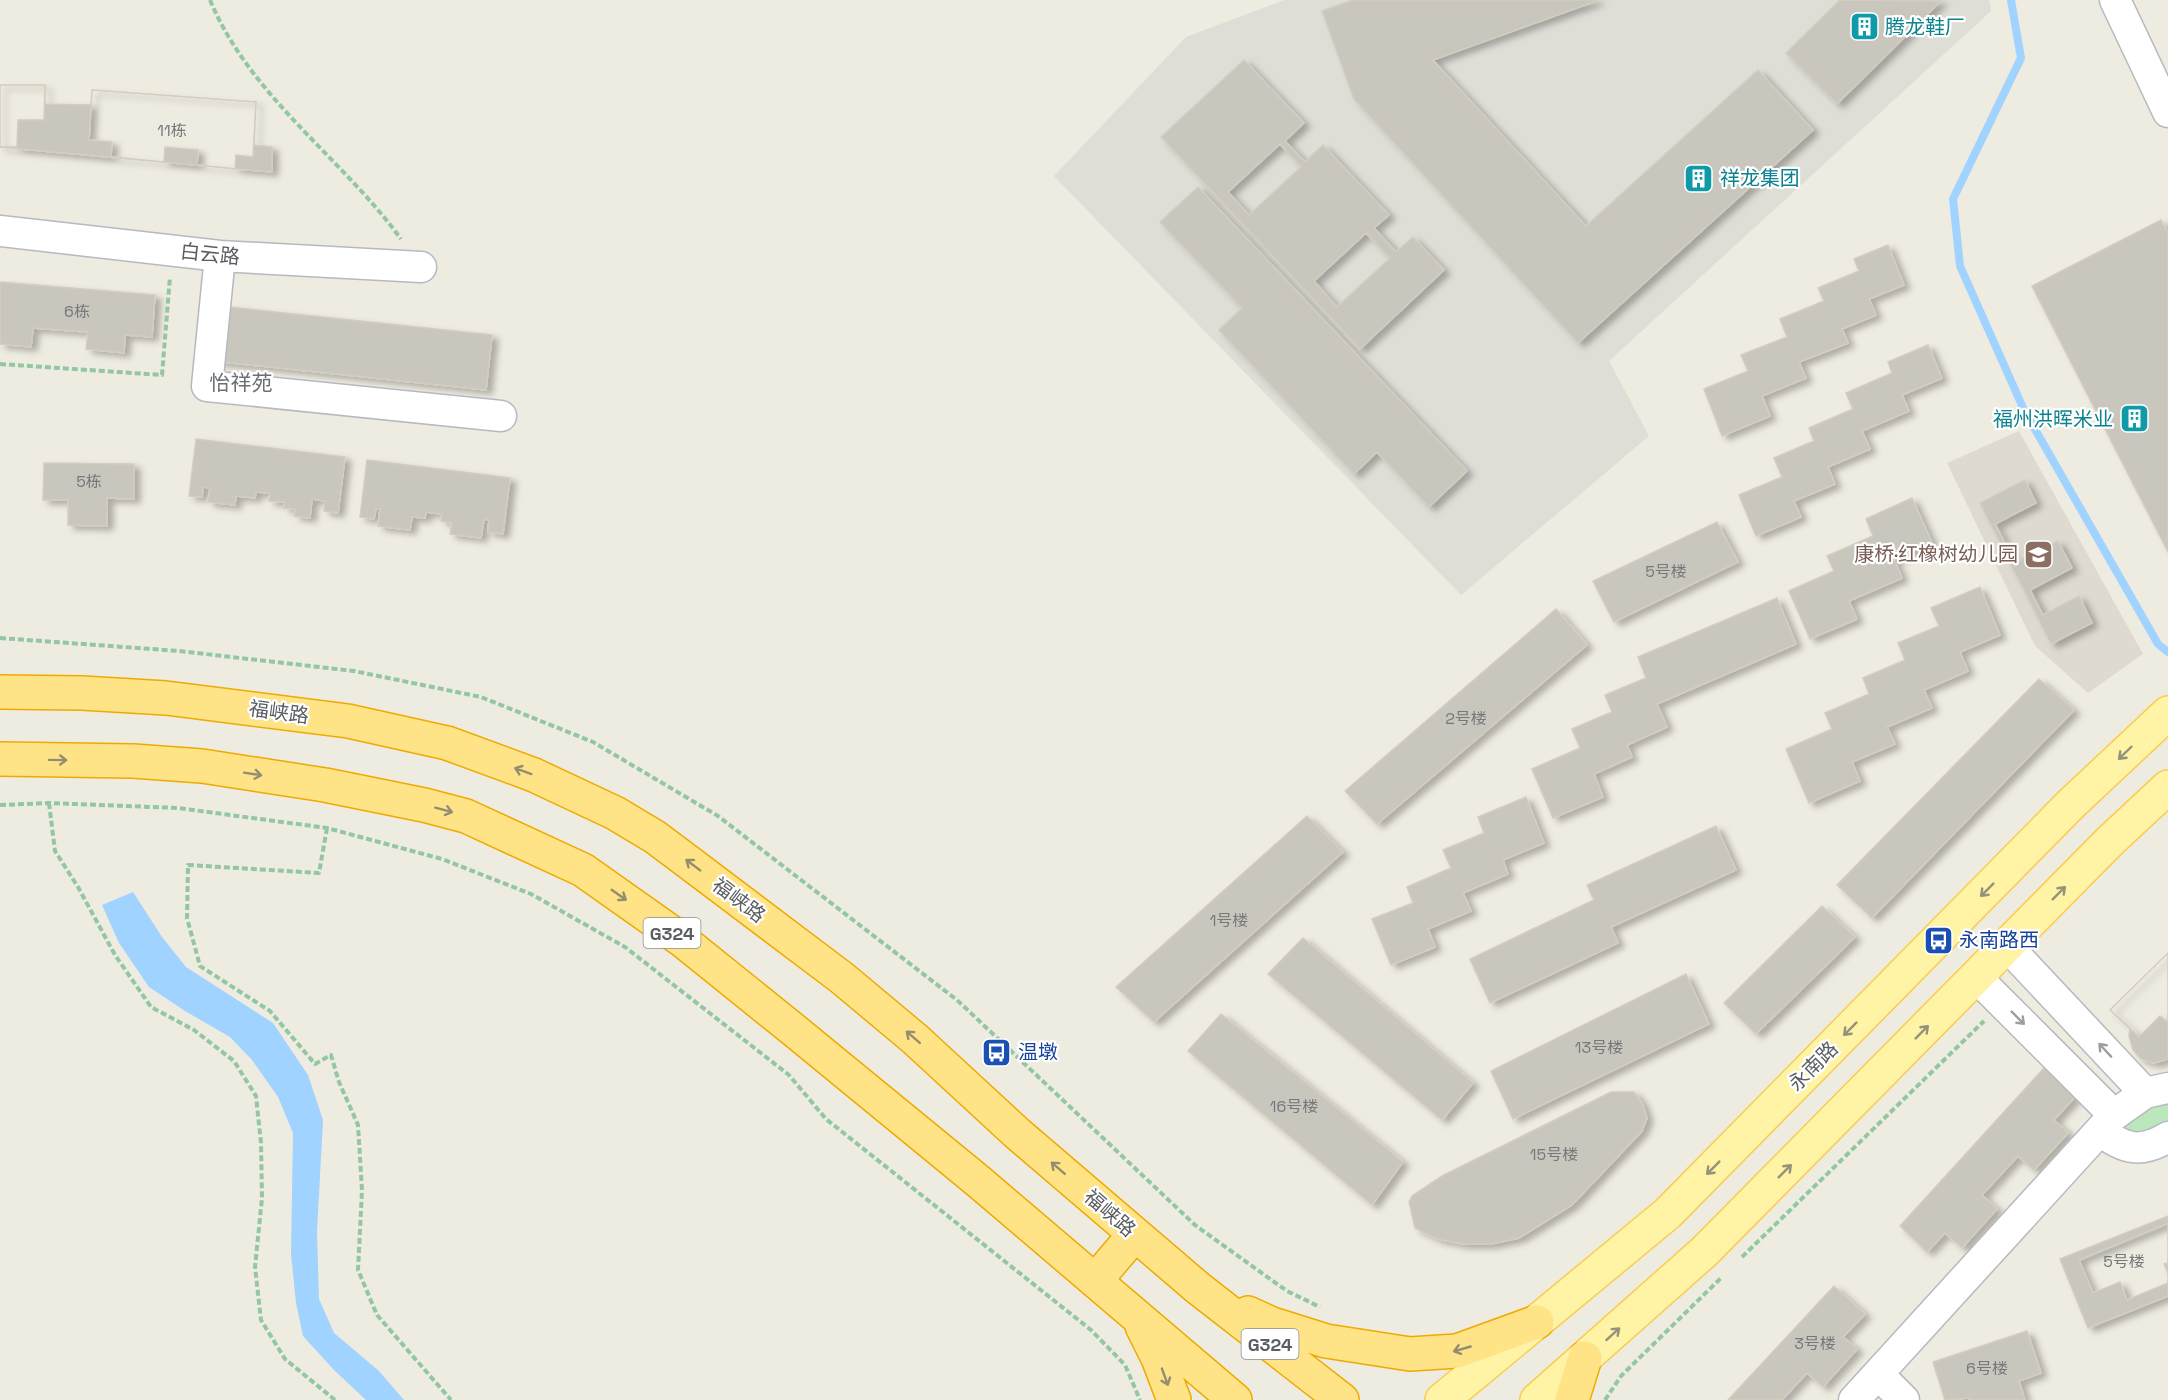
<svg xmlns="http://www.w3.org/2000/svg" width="2168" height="1400" font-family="'Space Grotesk','Noto Sans SC',sans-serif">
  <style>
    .industrial { fill: #deddd6 }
    .education { fill: #dedad0 }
    .green { fill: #bce7bd }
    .water { fill: #a0d3ff }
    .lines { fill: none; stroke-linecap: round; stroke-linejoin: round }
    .stream { stroke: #a0d3ff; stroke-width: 8 }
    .building { fill: #c9c6be; stroke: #d3cdbf; stroke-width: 1.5; fill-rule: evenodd; filter: url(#shadow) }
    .minor-casing { stroke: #b7b9bf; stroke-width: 33 }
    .major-casing { stroke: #f9cd4f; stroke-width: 36 }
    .highway-casing { stroke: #efaa00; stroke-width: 36 }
    .path { stroke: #93c6a3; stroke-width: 4; stroke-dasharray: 6 3; stroke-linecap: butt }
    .minor { stroke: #fff; stroke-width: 30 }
    .major { stroke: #fff3a5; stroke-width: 33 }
    .highway { stroke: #ffe387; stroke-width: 33 }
    .oneway { stroke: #94927a }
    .oneway2 { stroke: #948d70 }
    .oneway3 { stroke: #9c9ea1 }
    .labels { text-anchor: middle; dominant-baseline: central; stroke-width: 4.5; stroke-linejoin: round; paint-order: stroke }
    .number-label { font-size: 16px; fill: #76787a }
    .shield { fill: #fff; stroke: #8c8e92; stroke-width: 1.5 }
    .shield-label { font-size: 18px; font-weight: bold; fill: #5a5e63 }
    .culture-label { font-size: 20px; fill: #0d838f; stroke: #fff; text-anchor: start }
    .street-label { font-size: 20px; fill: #5a5e63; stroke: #fff }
    .education-label { font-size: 20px; fill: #785e54; stroke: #fff; text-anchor: end }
    .transit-label { font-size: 20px; fill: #164399; stroke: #fff; text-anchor: start }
    .neighbourhood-label { font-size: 21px; fill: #6b7075; stroke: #fff }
  </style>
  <defs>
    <filter id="shadow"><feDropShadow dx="6" dy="4" stdDeviation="3" flood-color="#0004"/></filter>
  </defs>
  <rect width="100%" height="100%" fill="#eeebe1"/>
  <path class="industrial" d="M1285,0H1989L1991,11L1609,361L1649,436L1461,595L1054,176L1186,37Z"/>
  <path class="education" d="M2019,431L2143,654L2088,693L2035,646L1947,463Z"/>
  <path class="green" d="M2168,1101V1128L2156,1138L2116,1130L2150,1106Z"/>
  <path class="water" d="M133,892L162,937L186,967L273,1023L308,1075L323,1120L317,1232L319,1299L334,1333L379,1371L404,1400H366L334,1370L303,1336L296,1303L291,1254L293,1133L278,1097L252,1060L230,1037L185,1011L149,987L119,943L102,905Z"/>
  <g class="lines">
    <path class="stream" d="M2011,0L2021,58L1953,199L1960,266L2024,410L2158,644L2168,652"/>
  </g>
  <path class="building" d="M1353,0H1599L1433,60L1586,226L1758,70L1813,130L1578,343L1354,99L1322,11Z
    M1840,0L1941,1L1837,104L1786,53Z
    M1244,60L1304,123L1285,141L1305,162L1323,145L1389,215L1374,228L1396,252L1413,237L1444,270L1360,349L1161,137ZM1280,144L1301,167L1249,215L1228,192ZM1366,233L1390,258L1337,307L1314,281Z
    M0,85H45L44,120H18L17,147H0Z
    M0,85H45V104L91,105L92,90L256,102L254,145L272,147V172L0,147Z
    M92,90L256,102L253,157L236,155L235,169L197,165L198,150L165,147L164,162L111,157L112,142L89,140Z
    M1198,187L1467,471L1429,507L1377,452L1354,474L1219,330L1242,308L1160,222Z
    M2161,220L2168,233V552L2032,286Z
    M1888,245L1904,285L1869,299L1876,315L1842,329L1848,343L1799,362L1806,378L1762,396L1770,416L1722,436L1704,389L1748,371L1741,355L1787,337L1780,319L1824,301L1818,288L1859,271L1854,259Z
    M0,282L155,295L152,337L125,335L124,353L86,349L88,332L33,328L31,347L0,344Z
    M220,306L492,335L486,390L214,361Z
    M1928,345L1942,378L1902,395L1909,411L1862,431L1870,449L1828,467L1835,484L1794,501L1801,517L1756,536L1739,495L1782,477L1774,458L1814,441L1809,428L1853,409L1846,393L1892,373L1888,362Z
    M196,439L345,457L338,513L324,511L325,501L312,499L310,518L294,516L296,509L284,508L285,502L269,501L270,493L256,492L255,498L236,496L235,505L208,502L210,488L203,487L202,497L189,496Z
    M367,460L510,478L503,534L488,532L489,520L484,519L481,538L450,534L452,523L441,521L442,514L426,512L425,518L412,517L410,530L378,526L380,509H376L374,519L360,517Z
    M44,463L134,464V499L107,498V526L68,525V500H43Z
    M2025,480L2036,503L1995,524L2015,563L2058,541L2072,568L2030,590L2043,615L2079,596L2092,623L2051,644L1980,503Z
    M1912,498L1932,543L1894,559L1902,578L1849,601L1857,619L1810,639L1789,591L1834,571L1827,556L1873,536L1866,519Z
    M1717,522L1738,562L1614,622L1593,581Z
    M1980,587L2000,635L1960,652L1968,671L1924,690L1932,708L1887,727L1895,744L1852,762L1860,781L1809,803L1786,749L1832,729L1825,713L1869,694L1863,678L1905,660L1898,643L1939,626L1931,608Z
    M1777,598L1796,644L1657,704L1667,727L1627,745L1632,757L1594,774L1603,797L1553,818L1532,769L1580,748L1572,729L1612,712L1605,695L1646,678L1638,657Z
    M1556,609L1587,645L1377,824L1345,791Z
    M2039,679L2074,710L1872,918L1837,885Z
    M1526,797L1544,843L1503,860L1508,874L1463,893L1471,911L1428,929L1435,947L1391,965L1372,919L1413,903L1407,887L1451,868L1443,850L1484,833L1478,817Z
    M1307,816L1343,852L1154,1022L1116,987Z
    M1716,826L1736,870L1611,927L1618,943L1490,1003L1470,959L1594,900L1587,885Z
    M1822,906L1855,937L1756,1034L1724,1003Z
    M1303,938L1473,1083L1442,1120L1268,974Z
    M2168,953V1059L2154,1063L2141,1059L2133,1050L2129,1036L2130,1028L2110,1010Z
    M2168,953V1022L2160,1016L2139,1037L2110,1010Z
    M1686,974L1709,1024L1513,1119L1491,1071Z
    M1221,1014L1403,1162L1372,1205L1188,1051Z
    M2044,1068L2075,1097L2054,1120L2068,1133L2034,1170L2018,1156L1982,1195L1997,1209L1962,1248L1945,1233L1927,1252L1900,1226Z
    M1611,1092H1634L1642,1103L1647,1118L1642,1131L1572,1205L1519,1238L1491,1244H1463L1438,1239L1415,1228L1409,1202L1412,1196L1442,1176Z
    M2168,1216V1296L2088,1328L2060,1259Z
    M2168,1223V1263L2164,1264L2168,1273V1283L2127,1300L2120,1282L2093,1293L2079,1260Z
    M1834,1286L1865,1314L1843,1337L1857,1349L1823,1387L1807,1373L1782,1400H1728Z
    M2027,1331L2041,1373L2019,1381L2025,1400H1969V1398L1945,1400L1933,1362Z"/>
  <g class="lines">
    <defs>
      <path id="minor" d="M2115,0L2168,112
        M0,231L220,256L421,267
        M220,256L207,386L501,416
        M2007,946L2145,1093
        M1976,977L2114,1115
        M2100,1131C2124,1149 2141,1154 2168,1137
        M1878,1374L1904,1400
        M1854,1400L2114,1115L2145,1093L2168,1088"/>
      <path id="major" d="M1442,1400L1668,1213L2071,804L2168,713
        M1537,1400L1705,1251L2109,842L2168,787"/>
      <path id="highway" d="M0,692L82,693L166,698L348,721L447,743L534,775L615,813L655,837L691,864L842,978L915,1039L1018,1134L1198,1288L1342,1400
        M0,759L133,761L202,766L325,785L424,805L466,816L583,870L682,940L795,1031L978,1181L1235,1400
        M1095,1281L1135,1234
        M1248,1313L1272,1324L1326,1341L1410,1354L1457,1351L1537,1322
        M1142,1326L1158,1358L1174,1400
        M1572,1400L1585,1358"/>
    </defs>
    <use href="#minor" class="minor-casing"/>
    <use href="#major" class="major-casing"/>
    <use href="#highway" class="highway-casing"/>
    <path class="path" d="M210,0C250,96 341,157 401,239
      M0,364L162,375L170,277
      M0,638L179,651L354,671L481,697L593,742L718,816L957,1000L1195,1225L1287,1291L1320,1307
      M49,803L55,851L78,887L115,955L151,1007L194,1030L234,1061L256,1096L261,1143L262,1198L255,1267L261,1320L285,1359L335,1400
      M0,805L49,803L178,808L327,828L442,859L531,894L625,947L789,1075L826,1119L1091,1330L1125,1365L1140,1400
      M327,828L319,873L188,865L187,918L200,966L270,1011L315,1064L331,1055L339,1082L358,1125L362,1190L358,1270L377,1315L451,1400
      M1742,1257L1984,1021
      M1605,1400L1621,1376L1722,1277"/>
    <use href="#minor" class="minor"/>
    <use href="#major" class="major"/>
    <use href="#highway" class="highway"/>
  </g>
  <defs><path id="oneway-shaft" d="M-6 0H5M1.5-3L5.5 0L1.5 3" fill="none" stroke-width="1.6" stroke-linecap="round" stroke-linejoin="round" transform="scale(1.5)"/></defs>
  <g class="oneway">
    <use href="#oneway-shaft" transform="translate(2125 753) rotate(136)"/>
    <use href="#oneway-shaft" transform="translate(1987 890) rotate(135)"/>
    <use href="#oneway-shaft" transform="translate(2059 893) rotate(-45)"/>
    <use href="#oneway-shaft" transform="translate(1850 1029) rotate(135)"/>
    <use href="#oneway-shaft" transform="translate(1922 1032) rotate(-45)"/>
    <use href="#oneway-shaft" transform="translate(1713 1168) rotate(135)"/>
    <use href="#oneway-shaft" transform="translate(1785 1171) rotate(-45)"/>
    <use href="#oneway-shaft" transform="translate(1613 1334) rotate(-42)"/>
  </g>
  <g class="oneway2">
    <use href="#oneway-shaft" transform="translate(58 760) rotate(1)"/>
    <use href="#oneway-shaft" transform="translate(523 771) rotate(-160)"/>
    <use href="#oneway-shaft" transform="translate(253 774) rotate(9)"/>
    <use href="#oneway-shaft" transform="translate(444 810) rotate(15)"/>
    <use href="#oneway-shaft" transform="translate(693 865) rotate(-143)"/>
    <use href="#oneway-shaft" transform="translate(619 895) rotate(35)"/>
    <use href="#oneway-shaft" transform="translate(913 1037) rotate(-139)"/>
    <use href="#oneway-shaft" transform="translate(1058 1168) rotate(-139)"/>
    <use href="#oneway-shaft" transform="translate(1462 1349) rotate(164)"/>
    <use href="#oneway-shaft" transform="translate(1165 1377) rotate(70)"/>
  </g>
  <g class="oneway3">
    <use href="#oneway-shaft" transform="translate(2018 1018) rotate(45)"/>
    <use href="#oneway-shaft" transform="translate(2105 1050) rotate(-133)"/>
  </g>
  <defs>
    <symbol id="building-square" viewBox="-11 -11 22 22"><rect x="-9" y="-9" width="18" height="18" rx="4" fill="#0f9aa8" stroke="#fff"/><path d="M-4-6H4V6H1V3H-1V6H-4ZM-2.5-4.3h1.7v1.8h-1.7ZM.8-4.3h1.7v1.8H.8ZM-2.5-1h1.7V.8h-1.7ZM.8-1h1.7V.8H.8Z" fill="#fff"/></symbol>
    <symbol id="school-square" viewBox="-11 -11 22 22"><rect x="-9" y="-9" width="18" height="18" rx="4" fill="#8d6e63" stroke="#fff"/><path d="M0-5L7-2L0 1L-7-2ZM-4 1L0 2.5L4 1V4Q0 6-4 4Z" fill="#fff"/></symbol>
    <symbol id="bus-square" viewBox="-11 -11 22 22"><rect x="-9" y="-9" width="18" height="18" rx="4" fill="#1a4fb4" stroke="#fff"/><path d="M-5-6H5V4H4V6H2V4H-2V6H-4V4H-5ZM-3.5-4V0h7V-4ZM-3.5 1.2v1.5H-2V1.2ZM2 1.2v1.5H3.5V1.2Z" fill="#fff"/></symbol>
  </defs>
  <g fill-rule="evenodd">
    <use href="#building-square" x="1848" y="10" width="33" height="33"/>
    <use href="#building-square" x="1682" y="162" width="33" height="33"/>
    <use href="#building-square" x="2118" y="402" width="33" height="33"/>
    <use href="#school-square" x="2022" y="538" width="33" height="33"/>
    <use href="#bus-square" x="1922" y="924" width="33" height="33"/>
    <use href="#bus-square" x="980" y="1036" width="33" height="33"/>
  </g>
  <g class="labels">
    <g class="number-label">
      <text x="172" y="130">11栋</text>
      <text x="77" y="311">6栋</text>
      <text x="89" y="481">5栋</text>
      <text x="1666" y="571">5号楼</text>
      <text x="1466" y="718">2号楼</text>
      <text x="1229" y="920">1号楼</text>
      <text x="1599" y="1047">13号楼</text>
      <text x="1294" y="1106">16号楼</text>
      <text x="1554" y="1154">15号楼</text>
      <text x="2124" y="1261">5号楼</text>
      <text x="1815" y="1343">3号楼</text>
      <text x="1987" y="1368">6号楼</text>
    </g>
    <g class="shield">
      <rect x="643.5" y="918" width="57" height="30" rx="4.5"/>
      <rect x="1241.5" y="1329" width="57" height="30" rx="4.5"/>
    </g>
    <g class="shield-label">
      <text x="672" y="933">G324</text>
      <text x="1270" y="1344">G324</text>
    </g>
    <g class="culture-label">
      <text x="1885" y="27">腾龙鞋厂</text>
      <text x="1720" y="178">祥龙集团</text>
      <text x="2113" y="419" text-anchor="end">福州洪晖米业</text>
    </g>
    <g class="street-label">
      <text transform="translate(210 254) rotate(6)">白云路</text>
      <text transform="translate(279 712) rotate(8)">福峡路</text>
      <text transform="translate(739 900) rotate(37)">福峡路</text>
      <text transform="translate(1813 1066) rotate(-45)">永南路</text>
      <text transform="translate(1110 1213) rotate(41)">福峡路</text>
    </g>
    <g class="education-label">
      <text x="2018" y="554">康桥·红橡树幼儿园</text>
    </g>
    <g class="transit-label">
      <text x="1959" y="940">永南路西</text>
      <text x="1018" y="1052">温墩</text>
    </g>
    <g class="neighbourhood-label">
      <text x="241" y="382">怡祥苑</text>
    </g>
  </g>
</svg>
